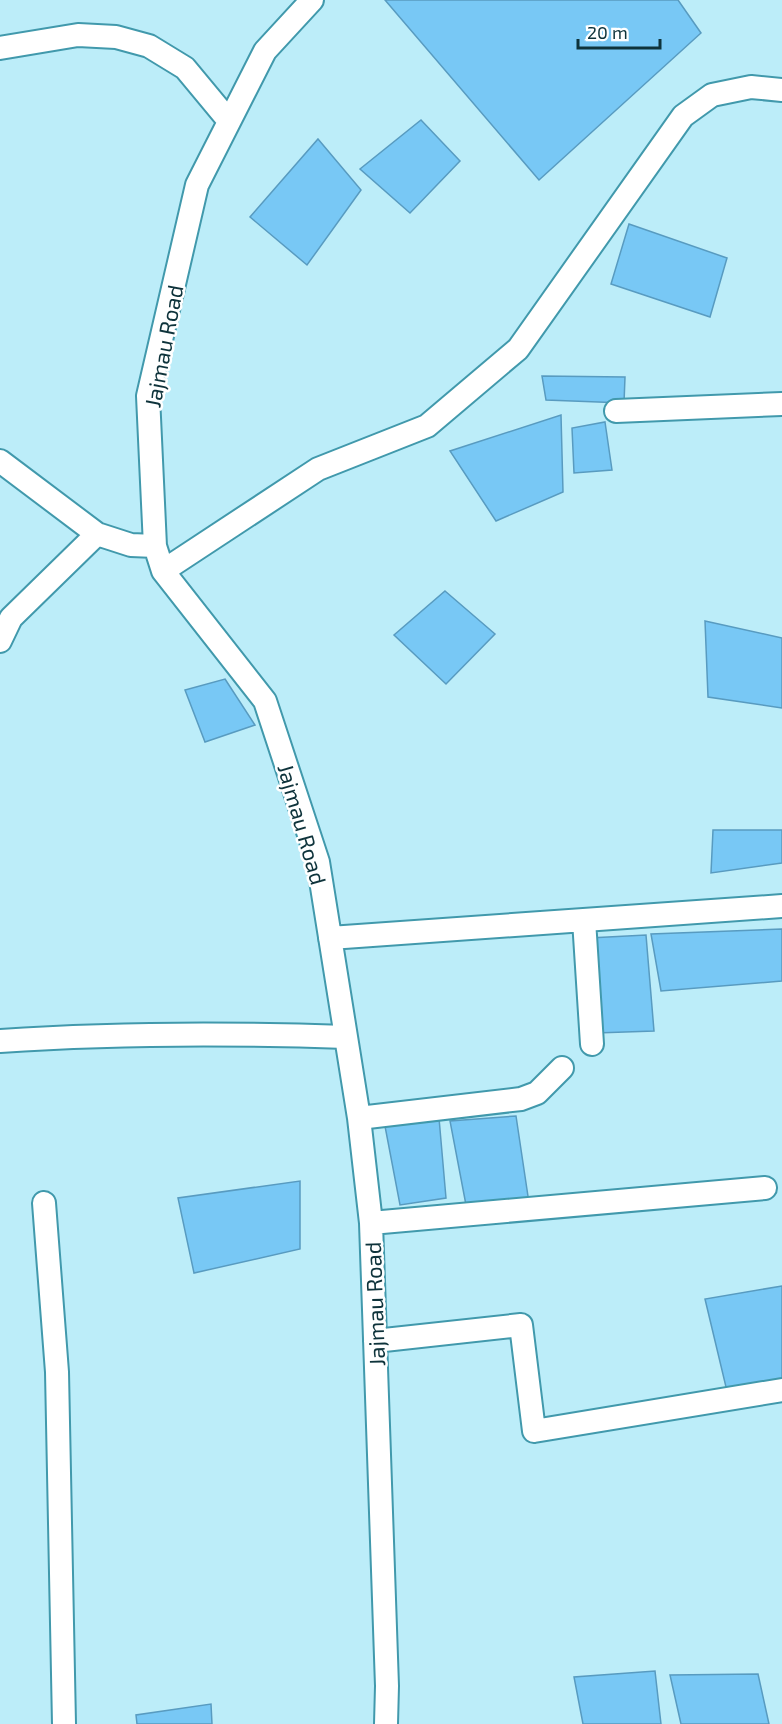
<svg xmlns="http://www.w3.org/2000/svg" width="782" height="1724" font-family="'Exo 2',sans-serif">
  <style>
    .building { fill: #78c8f5; stroke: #589bc0; stroke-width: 1.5 }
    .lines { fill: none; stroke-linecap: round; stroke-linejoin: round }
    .street-casing { stroke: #4199ac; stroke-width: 26 }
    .street { stroke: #fff; stroke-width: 22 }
    .labels { text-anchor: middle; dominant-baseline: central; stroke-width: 5; stroke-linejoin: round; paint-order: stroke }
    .street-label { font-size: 22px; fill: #0e333b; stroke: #fff }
  </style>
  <rect width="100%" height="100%" fill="#bcedf9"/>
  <path class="building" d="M385,0H678L701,33L539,180Z
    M421,120L460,161L410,213L360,169Z
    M318,139L361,190L307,265L250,217Z
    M629,224L727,258L710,317L611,284Z
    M542,376L625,377L624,403L546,400Z
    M561,415L563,492L496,521L450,451Z
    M605,422L612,470L574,473L572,428Z
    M445,591L495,634L446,684L394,635Z
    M705,621L782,638V708L708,697Z
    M225,679L255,725L205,742L185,690Z
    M713,830H782V863L711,873Z
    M782,929V981L661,991L651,934Z
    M646,935L654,1031L596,1033L589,938Z
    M516,1116L529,1203L466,1205L450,1121Z
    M439,1118L446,1198L400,1205L384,1121Z
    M300,1181V1249L194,1273L178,1198Z
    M782,1286V1399L731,1408L705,1299Z
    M655,1671L661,1724H583L574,1677Z
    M758,1674L769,1724H681L670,1675Z
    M211,1704L212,1724H137L136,1715Z"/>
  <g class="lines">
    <defs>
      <path id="street" d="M312,0L265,51L197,185L148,396L155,546L163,571L265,701L318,862L359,1118L371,1223L387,1686L386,1724
        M0,48L78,35L116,37L149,46L185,68L229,121
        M616,411L782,404
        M0,461L97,534L131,545L155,546
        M163,571L318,469L427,426L518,349L683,116L712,95L751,87L782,90
        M0,641L11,618L97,534
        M584,920L592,1044
        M330,938L782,906
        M0,1041C115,1033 231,1033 346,1037
        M359,1118L521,1099L537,1093L562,1068
        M44,1203L57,1372L64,1724
        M371,1223L765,1188
        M375,1341L521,1325L534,1431L782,1390"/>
    </defs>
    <use href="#street" class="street-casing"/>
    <use href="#street" class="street"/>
  </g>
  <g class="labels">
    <g class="street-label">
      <text transform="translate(163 346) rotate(-79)">Jajmau Road</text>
      <text transform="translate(303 824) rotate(74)">Jajmau Road</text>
      <text transform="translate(374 1304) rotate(-92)">Jajmau Road</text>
    </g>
  </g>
  <path d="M578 39v9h82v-9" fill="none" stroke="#0e333b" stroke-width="3"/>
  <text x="587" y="39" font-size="18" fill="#0e333b" stroke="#ffffff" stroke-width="4.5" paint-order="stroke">20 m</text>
</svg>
